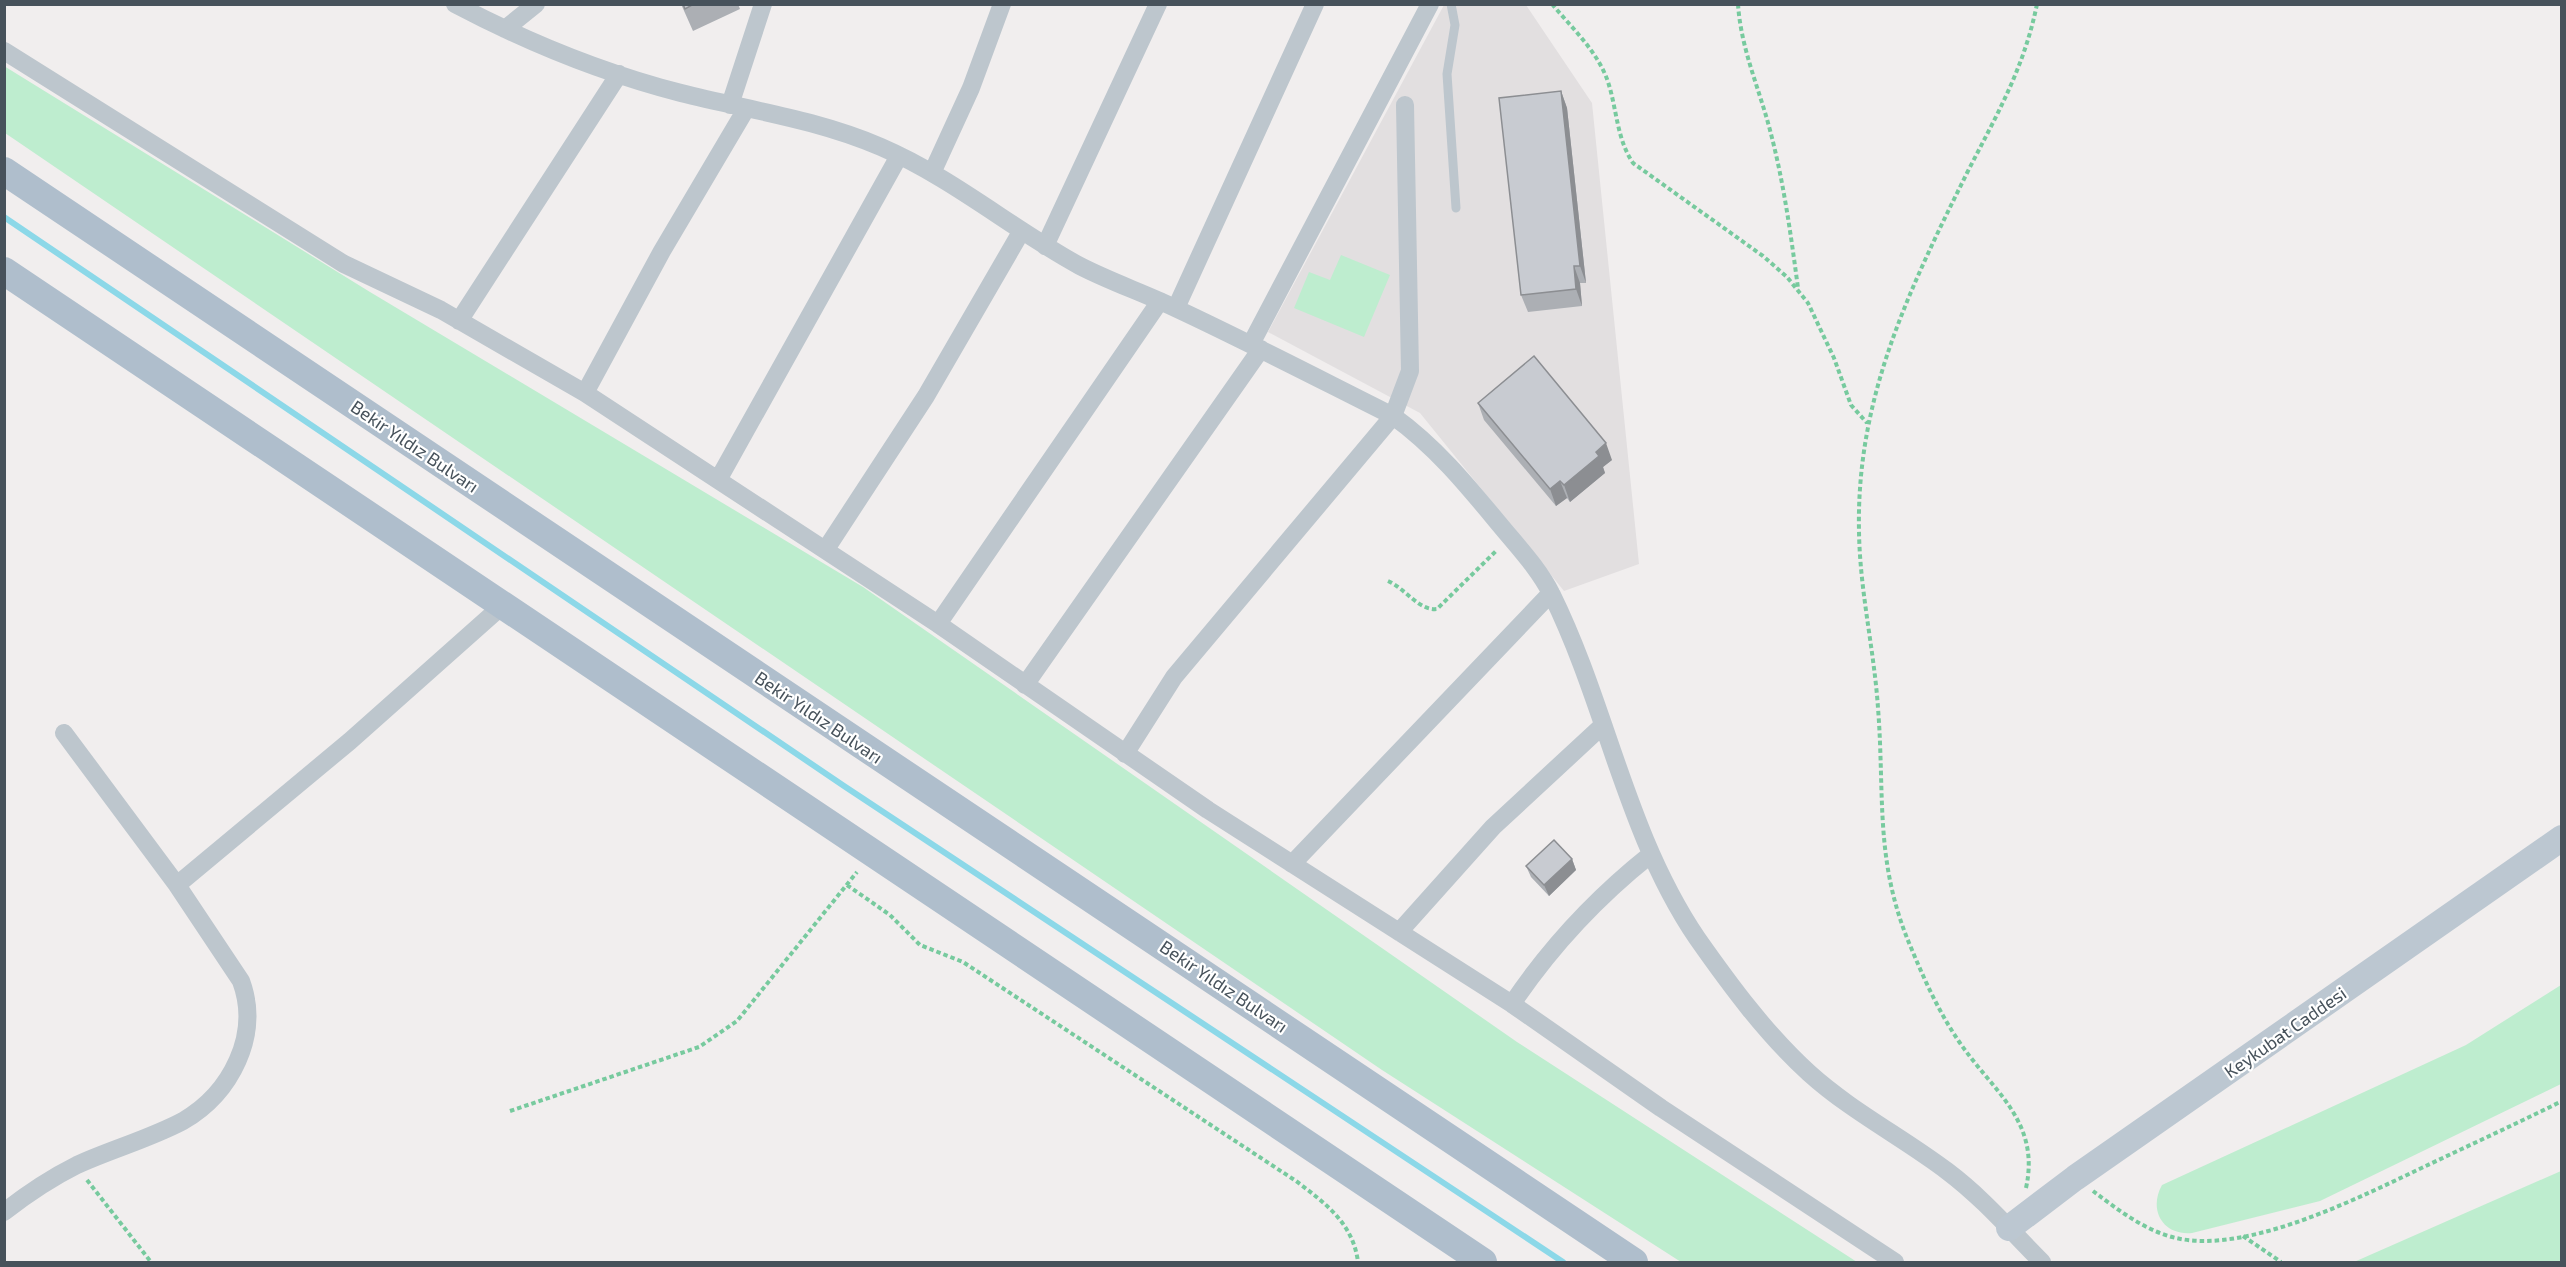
<svg xmlns="http://www.w3.org/2000/svg" width="2566" height="1267" font-family="'Exo 2',sans-serif">
  <style>
    .education { fill: #e2dfe0 }
    .green { fill: #beedcf }
    .lines { fill: none; stroke-linecap: round; stroke-linejoin: round }
    .stream { stroke: #8cd8e8; stroke-width: 6 }
    .path { stroke: #77ca9e; stroke-width: 4; stroke-dasharray: 4.5 3; stroke-linecap: butt }
    .lane { stroke: #bdc6cd; stroke-width: 9 }
    .street { stroke: #bdc6cd; stroke-width: 18 }
    .secondary { stroke: #bcc7d1; stroke-width: 26 }
    .primary { stroke: #afbecc; stroke-width: 28 }
    .wall { fill: #acafb4 }
    .shaded-wall { fill: #8c8e92 }
    .building { fill: #c8cbd1; stroke: #8c8e92; stroke-width: 1.5 }
    .labels { text-anchor: middle; dominant-baseline: central; stroke-width: 4.5; stroke-linejoin: round; paint-order: stroke }
    .street-label { font-size: 18px; fill: #47525b; stroke: #fff }
  </style>
  <rect width="100%" height="100%" fill="#f1eeee"/>
  <path class="education" d="M1444,5H1526L1592,103L1639,564L1564,591L1420,413L1268,332Z"/>
  <path class="green" d="M4,66L370,292L863,587L1517,1042L1857,1262H1681L1382,1070L5,133Z
    M1341,255L1390,275L1364,337L1294,308L1309,272L1330,280Z
    M2561,985V1084L2320,1201L2192,1233C2163,1236 2148,1210 2162,1185L2466,1045Z
    M2561,1171V1262H2354Z"/>
  <g class="lines">
    <path class="stream" d="M4,217L844,786L1563,1262"/>
    <path class="path" d="M1552,4C1572,28 1596,50 1607,79C1617,107 1616,138 1633,163L1763,256L1787,277L1808,303L1834,358L1851,405L1867,423
      M1738,4C1741,50 1760,90 1771,134C1784,184 1791,236 1798,288
      M1388,581C1406,589 1419,611 1437,609L1497,550
      M847,885L890,915L920,945L963,962L1296,1181C1325,1203 1353,1223 1358,1262
      M510,1111L699,1047L737,1021L857,872
      M87,1180L151,1262
      M2026,1188C2041,1120 1991,1090 1958,1040C1939,1012 1925,981 1912,950C1874,863 1885,798 1878,708C1874,649 1860,592 1859,532C1856,398 1909,290 1967,173C1996,116 2024,69 2037,4
      M2093,1191C2117,1209 2145,1231 2176,1238C2249,1255 2364,1195 2430,1164C2474,1143 2518,1123 2562,1101
      M2243,1236L2281,1262"/>
    <path class="lane" d="M1451,4L1455,25L1447,74L1456,208"/>
    <path class="street" d="M455,4C527,42 603,73 681,93C748,110 816,119 881,147C953,178 1012,229 1080,266C1111,282 1144,293 1175,308C1248,342 1321,380 1393,416C1436,447 1467,485 1500,525C1519,548 1539,569 1552,595C1607,707 1626,833 1697,938C1730,985 1766,1034 1809,1073C1851,1111 1902,1137 1947,1171C1983,1198 2011,1231 2042,1262
      M505,29L536,4
      M4,51L344,264L441,310L585,393L938,624L1208,810L1512,1004L1661,1108L1895,1262
      M730,105L763,4
      M932,173L971,88L1002,4
      M1045,246L1158,4
      M1176,308L1315,4
      M459,321L619,74
      M1251,344L1430,4
      M585,393L662,251L746,109
      M718,480L899,156
      M826,549L926,396L1021,232
      M938,624L1160,301
      M1025,685L1261,349
      M64,733L177,885
      M1125,754L1174,677L1393,416L1410,371L1405,105
      M1292,864L1551,593
      M1399,932L1493,827L1602,726
      M1512,1004C1551,946 1596,898 1650,855
      M4,1212C27,1194 51,1178 77,1165C112,1149 149,1139 183,1121C231,1093 261,1035 241,981L177,885L350,741L503,605"/>
    <path class="secondary" d="M2009,1228L2075,1178L2562,838"/>
    <path class="primary" d="M4,171L1634,1262
      M4,271L1483,1262"/>
  </g>
  <path class="wall" d="M681,4H738L740,9L693,31Z
    M1561,91L1567,108L1586,283H1580L1582,306L1528,312L1521,295Z
    M1478,403L1612,460L1603,467L1605,473L1570,502L1567,498L1556,506L1484,420Z
    M1572,859L1576,870L1549,896L1531,877L1526,866Z"/>
  <path class="shaded-wall" d="M1561,91L1567,108L1586,283L1580,266Z
    M1574,266L1580,283L1582,306L1576,289Z
    M1606,443L1612,460L1603,467L1605,473L1570,502L1564,485L1596,452Z
    M1560,481L1567,498L1556,506L1550,489Z
    M1572,859L1576,870L1549,896L1544,885Z"/>
  <path class="building" d="M683,4H694L685,9Z
    M1561,91L1580,266H1574L1576,289L1521,295L1499,98Z
    M1534,356L1606,443L1596,452L1599,456L1564,485L1560,481L1550,489L1478,403Z
    M1554,840L1572,859L1544,885L1526,866Z"/>
  <g class="labels">
    <g class="street-label">
      <text transform="translate(415 446) rotate(34)">Bekir Yıldız Bulvarı</text>
      <text transform="translate(819 717) rotate(34)">Bekir Yıldız Bulvarı</text>
      <text transform="translate(1224 986) rotate(34)">Bekir Yıldız Bulvarı</text>
      <text transform="translate(2285 1032) rotate(-35)">Keykubat Caddesi</text>
    </g>
  </g>
  <rect width="2566" height="1267" fill="none" stroke="#47525b" stroke-width="12"/>
</svg>
